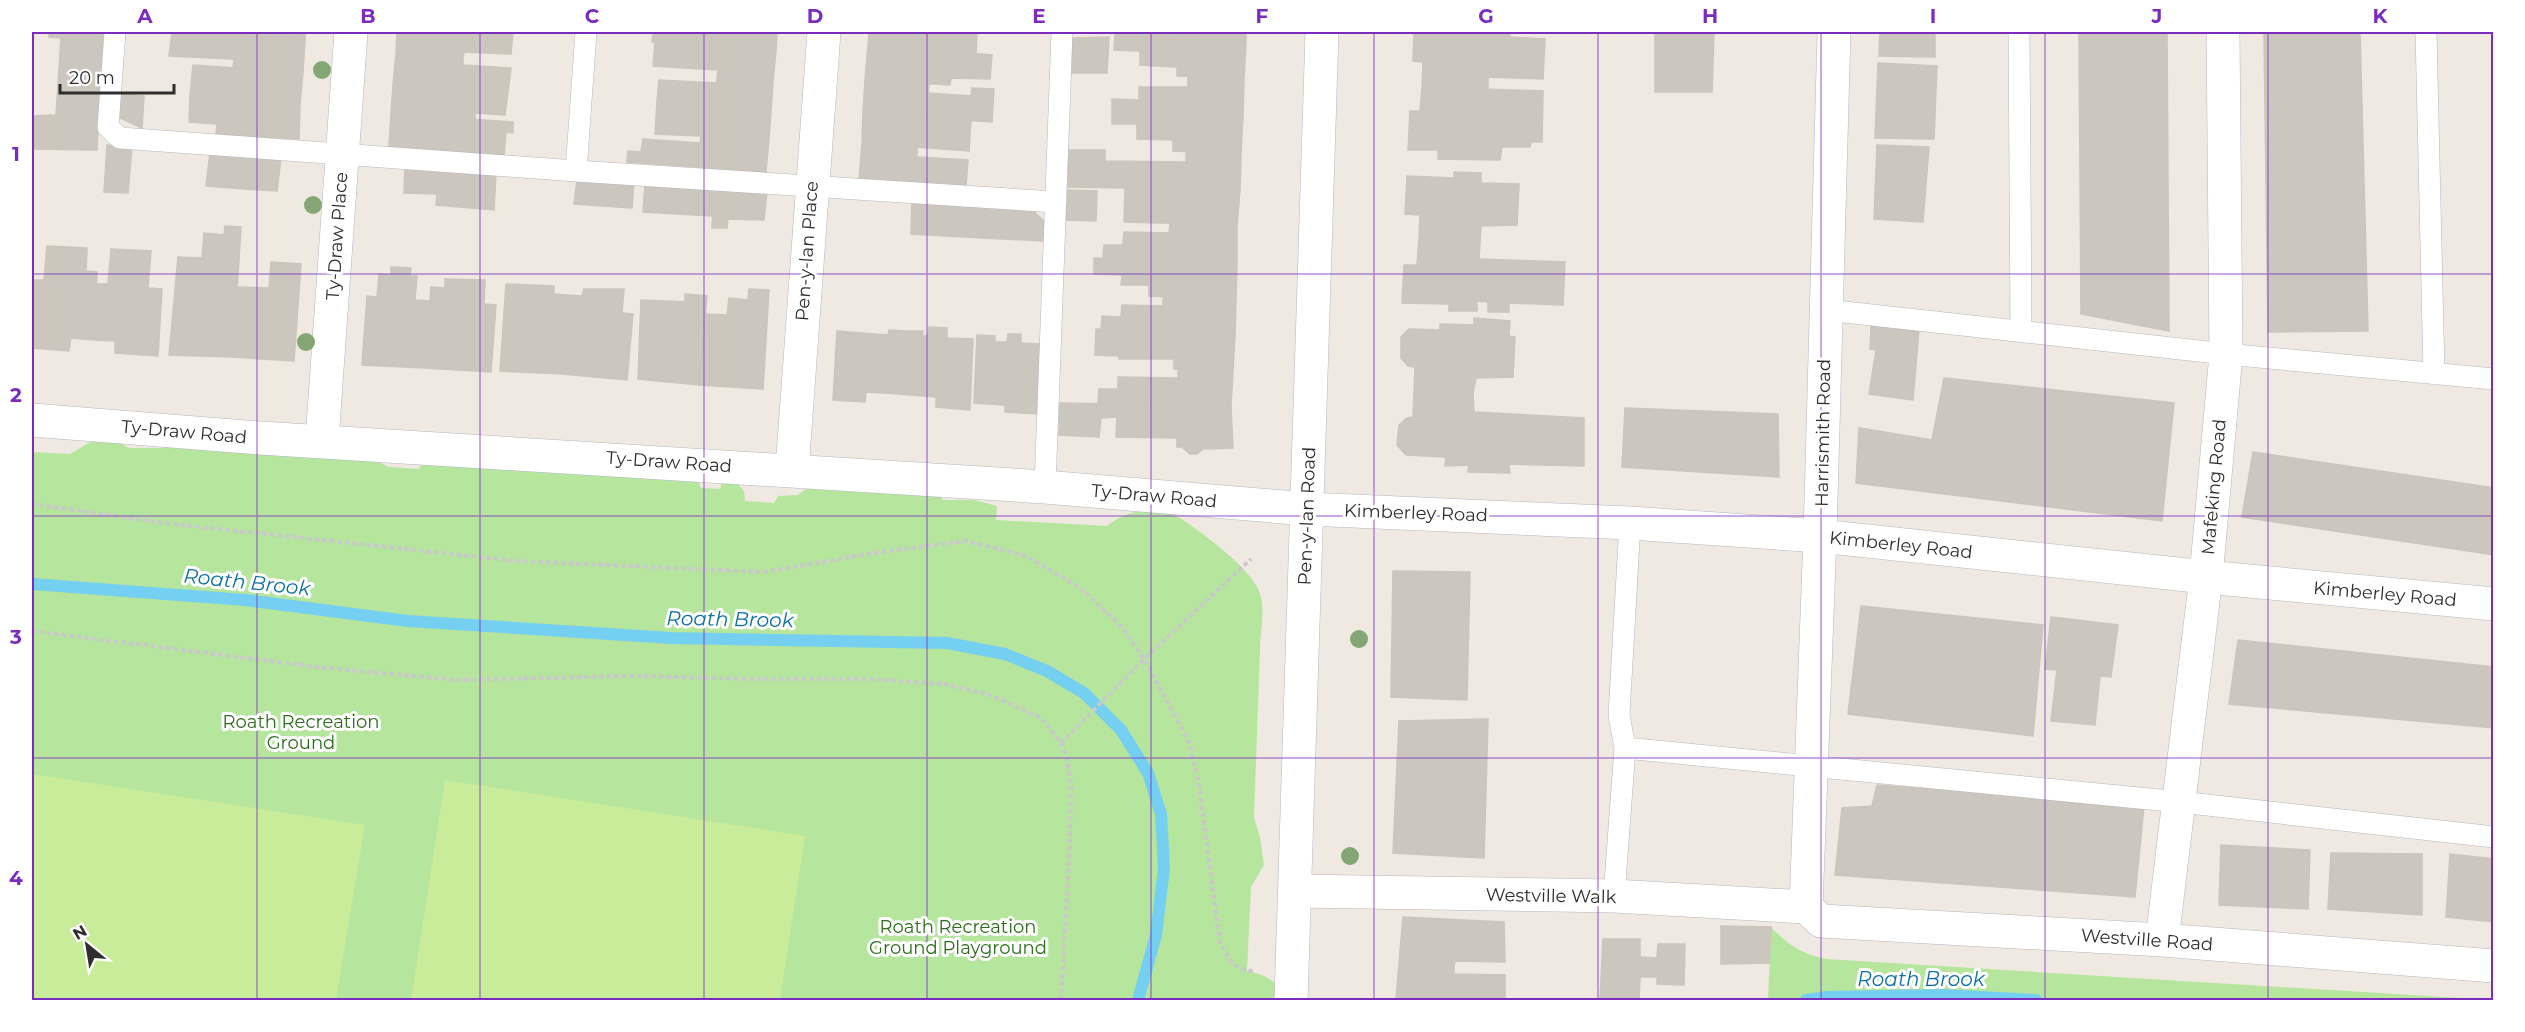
<svg xmlns="http://www.w3.org/2000/svg" width="2525" height="1032" font-family="Montserrat,sans-serif">
  <style>
    .green { fill: #b6e59e }
    .pitch { fill: #c9ec9a }
    .lines { fill: none; stroke-linecap: round; stroke-linejoin: round }
    .stream { stroke: #75cff0; stroke-width: 12 }
    .building { fill: #cbc7bf; stroke: #cbc5ba; stroke-width: 1.5 }
    .service-casing { stroke: #b4b7c1; stroke-width: 22 }
    .minor-casing { stroke: #b4b7c1; stroke-width: 34 }
    .tertiary-casing { stroke: #b4b7c1; stroke-width: 34 }
    .path { stroke: #c9c9c9; stroke-width: 4; stroke-dasharray: 4.5 3; stroke-linecap: butt }
    .service { stroke: #fff; stroke-width: 21 }
    .minor { stroke: #fff; stroke-width: 33 }
    .tertiary { stroke: #fff; stroke-width: 33 }
    .tree { fill: #84a574 }
    .grid { fill: none; stroke: #7b2cbf; stroke-width: 1.5; stroke-opacity: 0.55 }
    .labels { text-anchor: middle; dominant-baseline: central; stroke-width: 6; stroke-linejoin: round; paint-order: stroke }
    .street-label { font-size: 18px; fill: #2e2e2e; stroke: #fff }
    .park-label { font-size: 18px; fill: #2c6e1b; stroke: #fff }
    .water-label { font-size: 20px; font-style: italic; fill: #0d6fa3; stroke: #fff }
    .neatline { fill: none; stroke: #7b2cbf; stroke-width: 2 }
    .grid-label { font-size: 20px; text-anchor: middle; font-weight: bold; fill: #7b2cbf }
  </style>
  <rect width="100%" height="100%" fill="#efe9e1"/>
  <path class="green" d="M298,424L389,467L419,469L425,456L602,450L612,443L695,473L701,488L720,489L724,475H736L739,485L744,491L745,501L774,503L778,496L798,495L815,482L934,487L943,500H974L997,506L996,520L1107,526C1128,508 1160,505 1183,520C1204,534 1250,568 1259,591C1266,608 1260,633 1260,650C1258,706 1256,762 1254,818L1260,837L1264,865L1251,887L1247,971C1265,974 1280,982 1285,1000H32V452L70,454L92,441L114,440L129,448H164L173,428L275,433Z
    M1771,927C1788,945 1802,954 1826,959L2493,1000H1768Z"/>
  <path class="pitch" d="M32,774L365,825L336,1000H32Z
    M445,780L805,836L780,1000H411Z"/>
  <g class="lines">
    <path class="stream" d="M32,584L245,600L408,621L671,638L947,643L1005,654L1047,671L1084,693L1121,730L1148,773L1161,814L1164,868L1156,935L1138,1000
      M1806,1000L1827,997L1945,995L2036,1000"/>
  </g>
  <path class="building" d="M49,32H103L97,150L32,149V116L56,115L61,38L49,37Z
    M178,32H305V39Z
    M397,32H513L511,54L464,52L463,59L396,55Z
    M653,32H777L776,51L652,42Z
    M869,32H977L976,54L868,46Z
    M1115,32H1246V42L1115,37Z
    M1414,32H1510V37L1545,39L1543,79L1488,77V89L1422,87L1423,62L1413,61Z
    M1655,32H1714L1712,92H1655Z
    M1880,32H1935V57L1879,56Z
    M2079,32H2167L2169,331L2081,314Z
    M2264,32H2360L2368,331L2268,332Z
    M172,33L305,39L303,73L233,67L234,59L169,56Z
    M1109,37L1107,73H1072L1073,38Z
    M1115,37L1246,42L1244,78L1177,76V67L1140,65V51L1114,50Z
    M655,42L776,51L773,81L717,77L718,70L653,66Z
    M868,46L992,55L990,79L951,78L950,85L865,79Z
    M396,55L463,59V65L511,68L508,92L393,85Z
    M1878,63L1937,66L1934,139L1875,138Z
    M193,65L303,73L300,104L190,96Z
    M717,77L773,81L771,111L657,102L659,80L717,83Z
    M1188,77L1244,78L1243,116L1112,112V99L1139,100V87H1188Z
    M865,79L929,84L928,93L971,96L972,88L994,89L992,122L863,113Z
    M393,85L508,92L505,115L475,113V119L391,114Z
    M1422,87L1543,91L1542,142H1531L1530,147H1502L1500,160L1438,159V150H1408L1410,111H1420Z
    M120,94L144,96L142,128L118,117Z
    M190,96L300,104L299,139L216,134L217,124L189,122Z
    M657,102L771,111L769,139L655,134Z
    M1112,112L1243,116L1241,154L1173,151V140L1137,139V124H1112Z
    M863,113L971,120L969,151L862,143Z
    M391,114L513,122V133L506,132L504,155L389,146Z
    M701,136L769,139L766,172L627,162L628,151L641,152L643,139L700,143Z
    M862,143L917,146V157L968,160L966,186L859,181Z
    M107,145L132,147L128,193L104,192Z
    M1877,145L1929,147L1923,222L1874,219Z
    M1069,150H1105V161L1186,162V152L1241,154L1240,190L1068,187Z
    M210,153L247,156L244,189L206,186Z
    M247,156L281,158L277,191L244,189Z
    M405,167L439,169L437,194L404,193Z
    M439,169L496,173L494,210L436,205Z
    M1454,172L1481,173V183L1519,184L1517,225L1481,226L1480,242L1419,239L1420,215L1405,214L1407,176L1454,178Z
    M577,180L634,183L632,208L574,204Z
    M645,185L714,189L712,216L643,212Z
    M1125,188L1240,190L1237,225L1124,222Z
    M714,189L767,192L764,220L728,219L727,228H712Z
    M1067,190L1097,191L1096,221L1066,220Z
    M912,202L986,206L983,238L911,234Z
    M986,206L1032,210L1045,222L1044,241L983,238Z
    M1170,223L1237,225V263L1103,259L1104,245H1123L1124,232L1169,233Z
    M225,226L241,227L233,357L169,355L178,257L202,258L204,233L224,235Z
    M1419,239L1480,242L1479,259L1565,262L1563,305L1509,303V312H1488V302L1477,301V311H1449V304L1402,303L1404,265H1417Z
    M47,246L87,248L86,271L97,272L94,340L71,338L69,351L32,348V280H44Z
    M111,249L151,251L148,288L162,289L158,356L115,353V341L94,340L97,284H108Z
    M1094,258L1237,263L1236,300L1149,296V285H1121L1122,275L1094,274Z
    M271,262L301,264L294,361L233,357L238,287L269,288Z
    M391,267L411,268L410,276H417L415,300L430,301L425,368L362,365L367,296L377,297L379,274L391,275Z
    M445,279L485,280L484,304L496,305L491,372L425,368L431,287L445,288Z
    M506,284L554,286V294L567,295L563,374L500,371Z
    M584,289H624L622,313L633,314L627,380L563,374L567,295L582,296Z
    M749,289L769,290L763,389L699,385L705,314L727,315L729,298L748,300Z
    M685,294L707,296L699,385L638,379L641,300L685,302Z
    M1163,296L1236,300L1235,335L1101,330L1102,316L1121,317L1122,305L1163,306Z
    M1474,318L1510,321L1509,336L1515,337L1513,377L1476,378L1473,393L1414,391L1415,367L1408,366L1401,358V337L1409,329L1440,330V324L1474,325Z
    M1871,326L1919,329L1913,400L1869,394L1876,350L1870,349Z
    M929,327L947,328V338L973,339L970,410L936,407V397L900,394L905,331H923L922,336H928Z
    M1096,329L1235,335L1233,371L1174,369V359H1119V356L1095,355Z
    M889,330L905,331L900,394L866,392L865,402L833,400L837,331L888,335Z
    M1008,334H1021V343L1041,344L1039,414L1005,412V405L974,403L977,335L995,336V342H1007Z
    M1178,369L1233,371L1231,406L1098,403L1099,389H1118V377L1178,378Z
    M1944,378L2174,403L2162,521L1856,483L1859,428L1932,440Z
    M1414,391L1473,393L1474,412L1584,418V466L1509,464L1510,473L1468,472L1469,465L1445,466L1446,457L1406,455L1397,445L1399,425L1407,418L1413,417Z
    M1060,403L1231,406L1233,448L1203,449L1197,454H1190L1182,447H1177V438L1116,437L1117,417L1101,418L1099,437L1059,435Z
    M1625,408L1778,414L1779,477L1622,467Z
    M2253,452L2494,488V555L2242,517Z
    M1393,571L1470,572L1467,700L1391,697Z
    M1861,606L2043,625L2033,736L1848,714Z
    M2051,617L2085,621L2073,723L2051,721L2057,670L2045,669Z
    M2085,621L2118,625L2111,677L2100,676L2095,725L2073,723Z
    M2238,640L2494,667V728L2229,704Z
    M1488,719L1484,858L1393,853L1399,721Z
    M1877,785L2144,806L2135,897L1835,875L1842,808L1872,806Z
    M2221,845L2310,850L2308,909L2219,905Z
    M2331,853L2422,854V915L2328,909Z
    M2450,854L2494,859V922L2446,917Z
    M1403,917L1504,922L1505,962L1455,961L1454,967L1399,963Z
    M1721,926L1771,927L1769,963L1721,964Z
    M1603,939H1640V957L1657,958L1658,944H1685L1684,985L1657,984V977H1640L1639,1000H1600Z
    M1399,963L1454,967V974L1505,975V1000H1396Z"/>
  <g class="lines">
    <defs>
      <path id="service" d="M115,32L108,127L120,138L576,171L1056,202
        M2019,32L2021,330
        M2426,32L2434,374
        M576,171L586,32
        M1826,310L2226,354L2494,379
        M1045,487L1062,32
        M1625,748L2180,802L2494,837
        M1614,896L1625,748L1619,715L1630,523"/>
      <path id="minor" d="M32,420L260,438L1045,487L1307,509L1630,523L1820,536L2206,577L2494,604
        M322,440L351,32
        M792,470L824,32
        M1295,891L1614,896L1806,907
        M1806,907L1820,536L1834,32
        M1806,907L1821,921L2162,940L2494,966
        M2162,940L2206,577L2226,354L2223,32"/>
      <path id="tertiary" d="M1291,1000L1322,32"/>
    </defs>
    <use href="#service" class="service-casing"/>
    <use href="#minor" class="minor-casing"/>
    <use href="#tertiary" class="tertiary-casing"/>
    <path class="path" d="M32,504L164,523L517,561L764,572L880,552L966,541L1026,556L1079,587L1123,628L1144,659L1189,742L1198,779L1220,942C1228,959 1235,971 1255,971
      M32,631L326,668L456,680L633,676L752,679H869L944,684L990,695L1041,718L1061,743L1067,760L1071,784L1070,842L1061,1000
      M1061,743L1144,659L1251,559"/>
    <use href="#service" class="service"/>
    <use href="#minor" class="minor"/>
    <use href="#tertiary" class="tertiary"/>
  </g>
  <g class="tree">
    <circle cx="322" cy="70" r="9"/>
    <circle cx="313" cy="205" r="9"/>
    <circle cx="306" cy="342" r="9"/>
    <circle cx="1359" cy="639" r="9"/>
    <circle cx="1350" cy="856" r="9"/>
  </g>
  <path class="grid" d="M257,32V1000M480,32V1000M704,32V1000M927,32V1000M1151,32V1000M1374,32V1000M1598,32V1000M1821,32V1000M2045,32V1000M2268,32V1000M32,274H2494M32,516H2494M32,758H2494"/>
  <g class="labels">
    <g class="street-label">
      <text transform="translate(337 236) rotate(-86)">Ty-Draw Place</text>
      <text transform="translate(807 251) rotate(-86)">Pen-y-lan Place</text>
      <text transform="translate(184 432) rotate(5)">Ty-Draw Road</text>
      <text transform="translate(1823 433) rotate(-89)">Harrismith Road</text>
      <text transform="translate(669 462) rotate(4)">Ty-Draw Road</text>
      <text transform="translate(2214 487) rotate(-85)">Mafeking Road</text>
      <text transform="translate(1154 496) rotate(5)">Ty-Draw Road</text>
      <text transform="translate(1416 513) rotate(2)">Kimberley Road</text>
      <text transform="translate(1307 516) rotate(-88)">Pen-y-lan Road</text>
      <text transform="translate(1901 545) rotate(6)">Kimberley Road</text>
      <text transform="translate(2385 594) rotate(5)">Kimberley Road</text>
      <text transform="translate(1551 896) rotate(1)">Westville Walk</text>
      <text transform="translate(2147 940) rotate(4)">Westville Road</text>
    </g>
    <g class="park-label">
      <text x="301" y="722">Roath Recreation<tspan x="301" dy="21">Ground</tspan></text>
      <text x="958" y="927">Roath Recreation<tspan x="958" dy="21">Ground Playground</tspan></text>
    </g>
    <g class="water-label">
      <text transform="translate(247 582) rotate(6)">Roath Brook</text>
      <text transform="translate(730 619) rotate(1)">Roath Brook</text>
      <text x="1921" y="979">Roath Brook</text>
    </g>
  </g>
  <rect width="2525" height="1032" fill="none" stroke="#ffffff" stroke-width="66"/>
  <g transform="translate(87 945) rotate(330)" stroke="#ffffff" stroke-width="4.5" paint-order="stroke">
  <path d="M0-4.5L10 22L0 15L-10 22Z" fill="#2e2e2e"/>
  <text y="-9" font-size="16" font-weight="bold" text-anchor="middle" fill="#2e2e2e">N</text>
  </g>
  <path d="M60 84v9h114v-9" fill="none" stroke="#2e2e2e" stroke-width="3"/>
  <text x="69" y="84" font-size="18" fill="#2e2e2e" stroke="#ffffff" stroke-width="4.5" paint-order="stroke">20 m</text>
  <rect x="33" y="33" width="2459" height="966" class="neatline"/>
  <g class="grid-label">
    <text x="145" y="23">A</text>
    <text x="368" y="23">B</text>
    <text x="592" y="23">C</text>
    <text x="815" y="23">D</text>
    <text x="1039" y="23">E</text>
    <text x="1262" y="23">F</text>
    <text x="1486" y="23">G</text>
    <text x="1710" y="23">H</text>
    <text x="1933" y="23">I</text>
    <text x="2157" y="23">J</text>
    <text x="2380" y="23">K</text>
    <text x="16" y="161">1</text>
    <text x="16" y="402">2</text>
    <text x="16" y="644">3</text>
    <text x="16" y="885">4</text>
  </g>
</svg>
